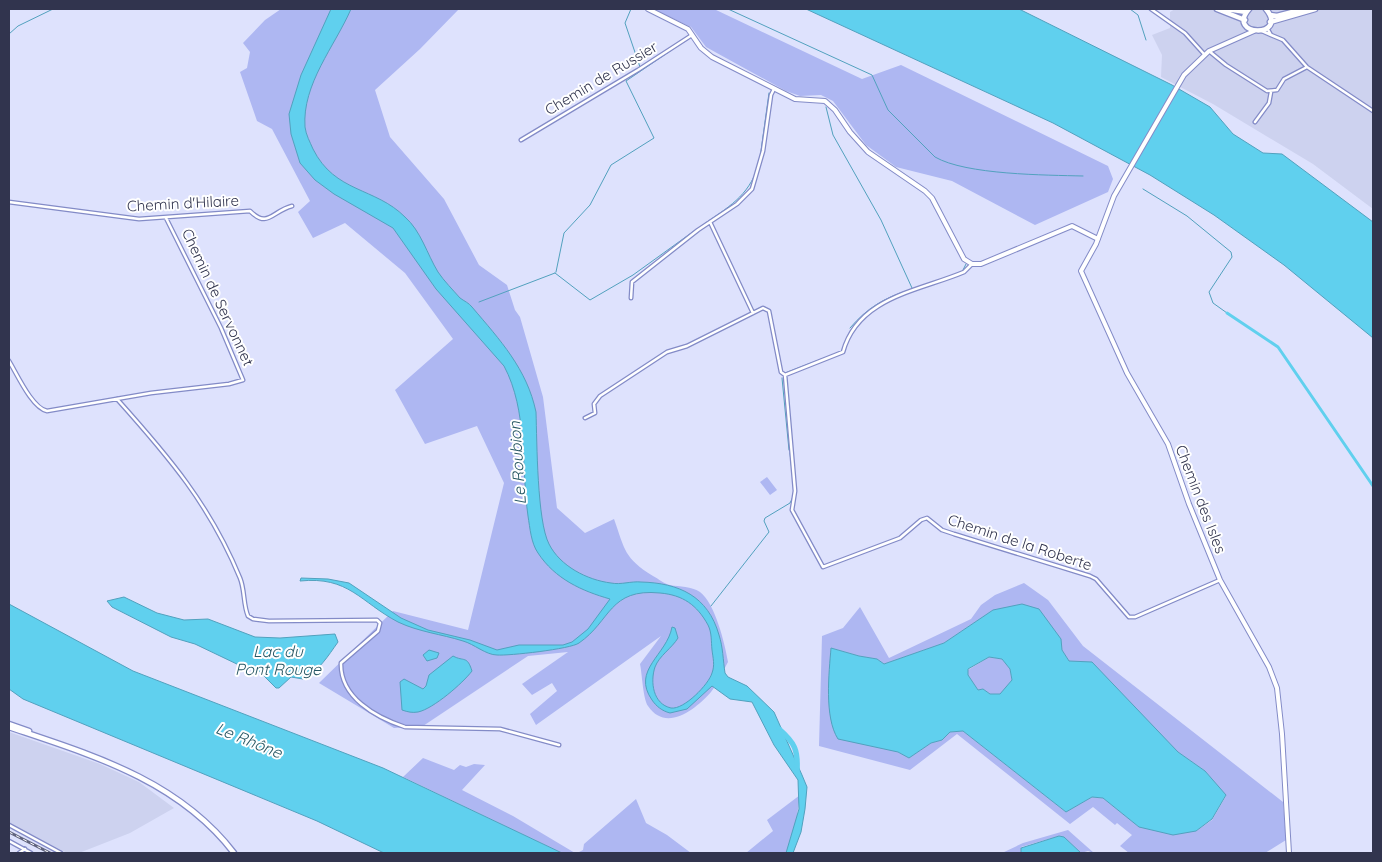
<svg xmlns="http://www.w3.org/2000/svg" width="1382" height="862" font-family="Quicksand,sans-serif">
  <style>
    .built { fill: #cdd2ef }
    .green { fill: #aeb7f2; fill-rule: evenodd }
    .water { fill: #60d0ee; stroke: #52a1be; fill-rule: evenodd }
    .lines { fill: none; stroke-linecap: round; stroke-linejoin: round }
    .stream { stroke: #52a1be; stroke-width: 1 }
    .canal { stroke: #60d0ee; stroke-width: 3 }
    .river { stroke: #60d0ee; stroke-width: 5.5 }
    .street-casing { stroke: #838bc7; stroke-width: 5 }
    .secondary-casing { stroke: #838bc7; stroke-width: 6 }
    .primary-casing { stroke: #838bc7; stroke-width: 7 }
    .street { stroke: #fff; stroke-width: 2.5 }
    .secondary { stroke: #fff; stroke-width: 4 }
    .primary { stroke: #fff; stroke-width: 4.5 }
    .rail-casing { stroke: #61647e; stroke-width: 3 }
    .rail { stroke: #fff; stroke-width: 1; stroke-dasharray: 4; stroke-linecap: butt }
    .labels { text-anchor: middle; dominant-baseline: central; stroke-width: 4; stroke-linejoin: round; paint-order: stroke }
    .street-label { font-size: 15px; fill: #31344e; stroke: #fff }
    .water-label { font-size: 16px; font-style: italic; fill: #265663; stroke: #fff }
  </style>
  <rect width="100%" height="100%" fill="#dee2fd"/>
  <path class="built" d="M1175,9H1373V209L1313,164L1213,104L1161,77L1162,55L1152,35L1170,28V12Z
    M9,732L100,764L139,782L174,808L130,833L79,853H67L9,823Z"/>
  <path class="green" d="M281,9H459L420,49L375,90L390,137L444,199L479,265L507,285L515,310L520,317L543,397L557,508L585,533L614,519C625,550 624,558 653,576C659,579 664,584 670,585C680,587 691,586 700,592C715,603 725,644 728,662C723,671 718,683 711,692C696,709 666,733 648,706C643,699 642,673 640,664L661,636L536,725L530,714L557,691L552,683L532,695L522,684L568,652L528,656L423,726L394,728L319,683L393,611L468,630L504,483L477,426L425,444L395,390L453,339L405,273L345,223L313,238L298,212L310,201L272,129L257,121L240,72L247,68L250,52L243,43L265,20Z
    M653,9H714L862,79L901,65L1108,166L1113,179L1108,192L1035,225L952,181L896,167L866,145L833,101L821,95L800,96L786,91L706,47L691,27Z
    M767,477L777,490L770,495L760,482Z
    M1024,583L1048,600L1083,646L1283,802L1286,840L1265,853H1129L1120,846L1132,835L1117,823L1115,825L1093,807L1070,824L957,734L910,770L819,746L822,636L843,628L860,607L889,658L971,619L981,605L995,595ZM993,610L1062,650L1069,661L1178,752L1205,771L1226,796L1212,820L1196,831L1139,827L1103,798L1092,797L1066,812L963,731L950,732L942,740L931,743L909,758L898,752L829,686L831,648L859,656L877,659L884,664L944,643Z
    M989,657L1002,659L1010,669L1012,680L1001,694H990L983,689L978,690L968,675V670Z
    M423,758L454,770L460,765L466,767L474,764L485,765L462,790L513,816L575,853H562L403,777Z
    M800,795L795,830L786,853H746L773,831L767,820Z
    M636,799L646,823L667,835L691,853H577L583,850L584,844Z
    M1068,830L1094,853L1088,851L1081,853L1064,837L1059,836L1021,847V853H1002L1023,843Z"/>
  <path class="water" d="M331,9H351C335,46 302,84 305,127C306,135 310,142 313,149C335,193 375,187 405,217C421,231 427,254 438,272C444,281 453,290 460,298C464,301 469,303 472,307C500,340 527,369 536,412C537,442 537,521 549,544C560,566 587,580 611,583C621,585 631,581 641,582C679,583 708,596 719,635C723,647 723,660 725,673L728,677L747,686L774,712L802,775L807,787L805,809L801,832L793,853H786L799,809L798,780L774,745L752,702L730,699L712,686L687,709L670,713C662,711 656,706 652,700C631,670 667,655 672,627L675,628L678,638C672,648 659,656 655,667C650,682 653,704 671,708C684,710 709,684 712,673C715,665 713,658 712,650C711,641 712,633 708,625C697,605 683,595 660,593C609,588 611,621 579,643C571,649 508,656 497,655C486,655 474,644 463,641C441,634 419,632 398,622C360,602 349,576 300,581L301,578L328,579L349,583L401,618L428,630L470,640L497,650L519,645H563L572,642L588,629L610,599C582,591 555,579 538,553C531,543 530,528 528,516C521,467 528,411 504,366L436,289L393,228L334,194L315,180L300,163L291,134L289,114L301,75Z
    M806,9H1019L1172,85L1210,107L1233,134L1263,153L1282,154L1373,222V338L1284,265L1214,215L1150,175L1053,123Z
    M124,597L157,613L184,620L208,619L255,637L280,638L335,634L338,642C328,656 319,671 303,679L291,677L279,688H276L257,669L241,666L195,644L171,637L112,607L107,601Z
    M9,604L133,671L383,768L562,853H384L317,821L23,699L9,689Z
    M1022,604L1039,609L1061,639L1062,650L1069,661L1092,662L1178,752L1205,771L1226,795L1212,819L1196,831L1173,835L1139,827L1103,798L1092,797L1066,812L963,731L950,732L942,740L931,743L909,758L898,752L838,739C824,717 829,673 831,648L859,656L877,659L884,664L944,643L993,610ZM989,657L1002,659L1010,669L1012,680L1000,694H990L983,689L978,690L968,675V669Z
    M429,650L439,653L437,658L427,661L423,655Z
    M453,656C464,662 467,655 472,671C463,683 433,709 418,712C412,713 408,712 402,710L400,682L404,679L423,689L426,686L429,675Z
    M1059,836L1064,837L1081,853H1021V848Z"/>
  <g class="lines">
    <path class="stream" d="M631,9L625,23L640,67
      M728,9L872,75L888,110L935,157C966,175 1046,175 1083,176
      M1130,9L1138,15L1146,40
      M9,34L18,26L53,9
      M826,107L833,135L881,220L912,288
      M760,158L769,93
      M1143,189L1187,216L1231,252L1232,257L1209,292L1213,303L1227,313
      M700,227C723,210 745,200 756,172
      M556,272L564,233L590,205L611,165L654,138L626,81L682,43
      M962,272L966,264
      M555,273L590,300L633,275L694,231
      M479,302L555,273
      M850,328C867,308 884,298 909,290
      M785,373L824,358
      M782,378L789,450
      M790,453L794,488
      M711,606L769,532L764,521L765,518L790,503L793,497"/>
    <path class="canal" d="M1227,313L1278,347L1373,486"/>
    <path class="river" d="M779,729C795,743 798,750 797,770"/>
    <defs>
      <path id="street" d="M1151,9L1185,33L1204,54
        M1262,31L1271,35L1267,28
        M1271,35L1283,40L1307,67L1373,111
        M1209,51L1226,65L1267,91L1277,90L1284,79L1307,67
        M1255,122L1269,103L1271,92
        M521,140L638,70L692,35
        M9,202L139,219L250,211C268,229 272,211 292,206
        M710,222L753,313L763,308L769,311L781,372L785,375L843,352C858,297 919,291 964,272L972,264
        M631,298L632,282L698,230L737,204L752,189L763,151L771,95L774,89
        M9,361C17,374 32,408 47,411L151,393L229,384L243,380L221,328L166,218
        M785,375L795,491L792,510L823,567L900,538L921,520L927,518L942,530L954,534L1090,576L1096,579L1129,617H1135L1220,580
        M117,399C169,457 210,505 240,578C245,590 243,604 248,616L253,619L269,621L377,620L380,623L378,631L341,663C340,697 375,717 405,727L500,729L559,745
        M585,418L595,413L594,404L600,396L667,352L687,346L753,313
        M9,825L61,853
        M9,841L31,853
        M19,853L25,849"/>
      <path id="secondary" d="M648,9L688,29L701,48L712,57L795,99L825,101L835,110L850,132L868,152L925,191L932,198L964,259L972,264H981L1072,226L1098,239
        M1254,31L1209,51L1184,75L1114,196L1096,244L1081,271L1127,373L1168,444L1189,504L1220,580L1269,667L1277,688L1282,734L1289,853"/>
      <path id="primary" d="M1217,9L1245,20
        M1227,9L1246,12
        M1249,9C1225,37 1290,38 1266,9
        M1270,15L1277,16L1304,9
        M1270,22L1315,9
        M9,724L29,731
        M9,727C92,755 178,780 234,853"/>
    </defs>
    <use href="#street" class="street-casing"/>
    <use href="#secondary" class="secondary-casing"/>
    <use href="#primary" class="primary-casing"/>
    <use href="#street" class="street"/>
    <use href="#secondary" class="secondary"/>
    <use href="#primary" class="primary"/>
    <defs>
      <path id="rail" d="M9,832L50,853"/>
    </defs>
    <use href="#rail" class="rail-casing"/>
    <use href="#rail" class="rail"/>
  </g>
  <g class="labels">
    <g class="street-label">
      <text transform="translate(601 78) rotate(-31)">Chemin de Russier</text>
      <text transform="translate(183 203) rotate(-3)">Chemin d'Hilaire</text>
      <text transform="translate(218 297) rotate(65)">Chemin de Servonnet</text>
      <text transform="translate(1201 499) rotate(69)">Chemin des Isles</text>
      <text transform="translate(1020 542) rotate(18)">Chemin de la Roberte</text>
    </g>
    <g class="water-label">
      <text transform="translate(517 463) rotate(-94)">Le Roubion</text>
      <text x="278" y="651">Lac du<tspan x="278" dy="18">Pont Rouge</tspan></text>
      <text transform="translate(249 740) rotate(22)">Le Rhône</text>
    </g>
  </g>
  <rect width="1382" height="862" fill="none" stroke="#31344e" stroke-width="20"/>
</svg>
